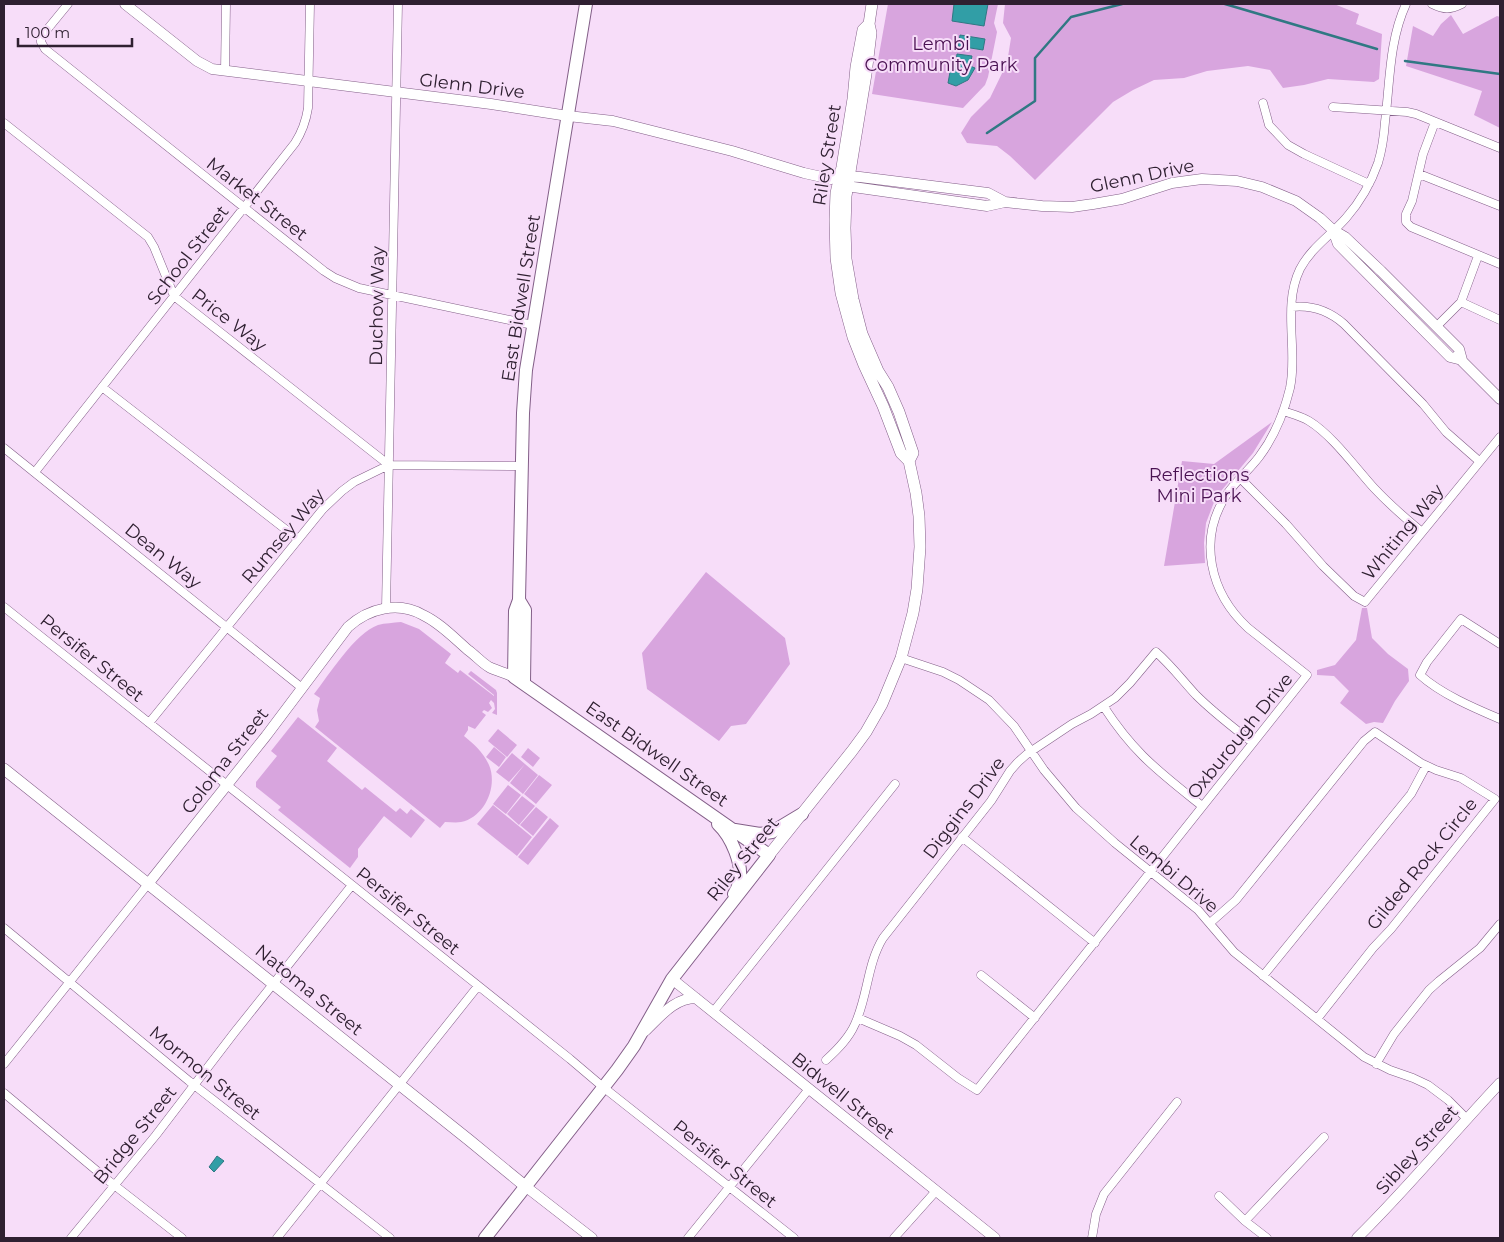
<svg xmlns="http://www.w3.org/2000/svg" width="1504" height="1242" font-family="Montserrat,sans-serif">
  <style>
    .green { fill: #d8a5de }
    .water { fill: #319ea6; stroke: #307883 }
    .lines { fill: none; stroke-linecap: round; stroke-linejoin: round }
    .stream { stroke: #307883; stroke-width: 2.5 }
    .minor-casing { stroke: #835f88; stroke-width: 9 }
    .tertiary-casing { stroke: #835f88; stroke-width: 11 }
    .secondary-casing { stroke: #835f88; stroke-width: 12 }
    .primary-casing { stroke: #835f88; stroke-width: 14 }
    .minor { stroke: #fff; stroke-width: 8 }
    .tertiary { stroke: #fff; stroke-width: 10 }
    .secondary { stroke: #fff; stroke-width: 11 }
    .primary { stroke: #fff; stroke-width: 12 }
    .labels { text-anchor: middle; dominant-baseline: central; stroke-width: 4; stroke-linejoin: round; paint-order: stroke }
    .park-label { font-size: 18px; fill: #491151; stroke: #f7ddf9 }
    .street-label { font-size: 18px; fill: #2f2031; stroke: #f7ddf9 }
  </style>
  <rect width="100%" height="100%" fill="#f7ddf9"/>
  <path class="green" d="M888,4H998L994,23L997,32L988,77L985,85L963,108L872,94Z
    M1005,4H1334L1359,14L1356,24L1382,34L1379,79L1374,82L1328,79L1304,85L1283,88L1270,70L1248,66L1207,71L1184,78L1154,80L1133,90L1113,102L1035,180L1010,156L997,146L967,143L961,133L971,117L990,98L1007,63L1011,38L1003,23Z
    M1451,15L1463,34L1497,16L1500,17V128L1474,115L1482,91L1406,66L1413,26L1433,36L1441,24Z
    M1272,422L1253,453L1216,497L1206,523L1204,543L1205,563L1164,566L1182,461L1214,464Z
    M706,572L785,638L790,664L746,724L731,726L719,741L647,689L642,653Z
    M1362,608H1367L1372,638L1388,654L1408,669L1409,681L1395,701L1383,723L1374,722L1366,724L1340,703L1349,691L1334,676L1317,675V670L1335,665L1356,640Z
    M401,622L419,629L451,654L445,663L458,673L460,670L494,696V695L468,674L471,671L496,690L497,693V715L492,713L495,709L494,703L491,700L489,703L492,708L488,712L484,710L482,712L486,715L475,729L468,726V730L464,736C474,744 483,752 489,765C498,786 485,817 461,822C456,823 450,822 445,822L440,828L315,727L319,721L317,710L320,698L314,694C329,675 355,633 378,625C385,623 393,623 401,622Z
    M298,717L337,748L327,761L362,790L365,787L396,812L400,808L407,814L411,809L425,820L411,838L384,816L358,849V857L350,868L278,810L281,807L256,787V782L277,756L271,751Z
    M498,729L517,745L507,757L488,741Z
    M494,747L506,757L499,767L486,757Z
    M528,748L540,758L533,767L521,757Z
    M512,753L525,764L509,782L496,772Z
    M525,764L538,775L523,794L510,783Z
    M539,775L552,785L536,804L524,794Z
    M508,785L521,795L506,814L493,804Z
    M522,796L535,806L519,825L507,814Z
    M493,805L532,837L517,856L477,824Z
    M536,807L548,817L533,836L520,825Z
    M550,818L559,826L528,865L518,857Z"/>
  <path class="water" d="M954,4H988L984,26L952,21Z
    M960,35L985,39L983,50L958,46Z
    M957,54L972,56L970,66L975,68L968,80L956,86L948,83L952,61H956Z
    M217,1156L224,1161L214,1172L209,1167Z"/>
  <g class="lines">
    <path class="stream" d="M1225,4L1377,49
      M1405,61L1500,74
      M987,133L1035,101V58L1071,17L1122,4"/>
    <defs>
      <path id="minor" d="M68,4L41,37V42L45,49L324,271L335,278L359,288L533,325
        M1432,4C1444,10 1450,10 1462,4
        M225,71L226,4
        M1263,103L1269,125L1288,145L1304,154L1369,184
        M1333,107L1407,112L1416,114L1500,148
        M1435,122L1423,154L1412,201L1406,214V222L1411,227L1500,264
        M4,123L148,237L154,247L174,296L389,465
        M1419,174L1500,206
        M1461,302L1500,320
        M1292,307C1311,305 1329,311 1344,324L1423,404L1446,432L1479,461
        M1437,326L1461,302L1478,256
        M102,387L298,539
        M1283,411C1292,414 1301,416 1309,421C1332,435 1355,467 1374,488C1389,504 1405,518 1422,532
        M4,448L302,688
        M35,472L295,143C302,132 306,121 308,108L310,4
        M1240,478L1286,524L1323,566L1354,596L1365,602L1500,437
        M4,607L570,1059L603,1087L794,1238
        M386,608L398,4
        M1500,644L1461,619L1427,662L1420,675C1441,694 1474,708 1500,719
        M901,658L943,672L959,680L989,700L1014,726L1044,770L1076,808L1115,843L1198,910L1234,952L1364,1057L1390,1070L1413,1078L1428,1085L1448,1100L1466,1118
        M1104,707C1115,724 1128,741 1143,756C1161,774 1182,790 1202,806
        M149,723L323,509L342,491L354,482L389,465L523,466
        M962,837L1095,943
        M1210,923L1236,900L1364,741L1375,732L1421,763L1436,770L1461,778L1495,799L1391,929L1373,948L1317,1019
        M4,928L189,1081L390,1238
        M981,975L1035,1018
        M1263,976L1411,794L1426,766
        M713,1012L895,784
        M858,1018L900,1036L916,1045L958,1078L977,1090L1307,675L1248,628C1210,593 1197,539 1227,494C1236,481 1249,470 1259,457C1274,437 1284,413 1290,388C1298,349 1282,306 1300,269C1311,248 1330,236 1346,218C1360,202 1371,183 1378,163C1382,150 1384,136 1385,122C1390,82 1389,41 1406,4
        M826,1060C838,1049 849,1038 855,1024C868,996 867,964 883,938L991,801L1010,771L1018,762L1027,754L1072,724L1091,714L1115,698L1130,683L1156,652C1171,665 1183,681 1196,695C1214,713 1234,728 1253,743
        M4,1064L148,884
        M1376,1064L1394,1034L1429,990L1439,981L1480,948L1500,924
        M4,1093L109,1181L182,1238
        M1219,1196L1245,1221L1267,1238
        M1245,1221L1324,1137
        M71,1238L156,1135L234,1033L352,885
        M277,1238L478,986
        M688,1238L809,1089
        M894,1238L936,1191
        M1092,1238L1096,1214L1104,1194L1177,1102"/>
      <path id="tertiary" d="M125,4L197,61L212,69L491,104L568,116L613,121L732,151L804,173L831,179L840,176L860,177L988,193L1005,202
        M839,185L987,206L1005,202L1042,206L1072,207L1093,204L1122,199L1172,183L1202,179L1237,181L1262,187L1296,201L1320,218L1333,230L1345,237L1381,271L1459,349L1462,360
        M1333,230L1338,244L1450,357L1462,360
        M1457,356L1500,399
        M148,884L266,736L348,627C369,608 398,601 423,615C440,623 454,638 468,650C475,655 482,663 489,667C497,671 506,673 514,677
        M672,979L995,1238
        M645,1031C660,1017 674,998 696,998
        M525,1186L592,1238
        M1357,1238C1407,1189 1452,1134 1500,1083"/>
      <path id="secondary" d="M872,4L869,24L871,33L866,74L846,196L845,228L846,259L853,299L862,334L878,371L888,387L899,412L913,453L909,461
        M4,769L469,1140L525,1186
        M769,855L852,751L866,732L882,704L901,658L913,613L917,589L920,547L919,516L916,493L909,461L901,453L883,406L864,365L853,337L841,293L836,258L835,220L836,193L842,167L853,99L856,67L863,30L869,24"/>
      <path id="primary" d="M519,600L525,610L524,682
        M718,824C731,836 744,865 739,883C738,887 736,891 734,894
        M735,830L760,834L772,832L802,814
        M485,1238L617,1070L634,1046L672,979L769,855L514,677L515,611L519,600L523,413L526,370L586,4"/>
    </defs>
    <use href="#minor" class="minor-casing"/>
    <use href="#tertiary" class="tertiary-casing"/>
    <use href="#secondary" class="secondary-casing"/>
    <use href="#primary" class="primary-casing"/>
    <use href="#minor" class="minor"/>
    <use href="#tertiary" class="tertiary"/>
    <use href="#secondary" class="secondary"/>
    <use href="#primary" class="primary"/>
  </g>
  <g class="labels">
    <g class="park-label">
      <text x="941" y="44">Lembi<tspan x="941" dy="21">Community Park</tspan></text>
      <text x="1199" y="475">Reflections<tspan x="1199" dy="21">Mini Park</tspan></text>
    </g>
    <g class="street-label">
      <text transform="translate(472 86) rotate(7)">Glenn Drive</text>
      <text transform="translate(827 155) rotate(-81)">Riley Street</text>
      <text transform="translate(1142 176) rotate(-12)">Glenn Drive</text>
      <text transform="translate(257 199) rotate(38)">Market Street</text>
      <text transform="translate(188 255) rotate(-52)">School Street</text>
      <text transform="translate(521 298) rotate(-81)">East Bidwell Street</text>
      <text transform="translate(377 306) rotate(-89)">Duchow Way</text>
      <text transform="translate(229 320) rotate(38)">Price Way</text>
      <text transform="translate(1403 532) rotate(-51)">Whiting Way</text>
      <text transform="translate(283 536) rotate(-50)">Rumsey Way</text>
      <text transform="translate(163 556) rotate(39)">Dean Way</text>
      <text transform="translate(92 658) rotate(39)">Persifer Street</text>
      <text transform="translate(1240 736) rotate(-51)">Oxburough Drive</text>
      <text transform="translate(657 754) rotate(35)">East Bidwell Street</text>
      <text transform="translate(225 761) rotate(-52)">Coloma Street</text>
      <text transform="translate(964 808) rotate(-53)">Diggins Drive</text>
      <text transform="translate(743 859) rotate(-51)">Riley Street</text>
      <text transform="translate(1422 864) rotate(-51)">Gilded Rock Circle</text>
      <text transform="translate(1174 874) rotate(40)">Lembi Drive</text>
      <text transform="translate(408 911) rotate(39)">Persifer Street</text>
      <text transform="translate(309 990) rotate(39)">Natoma Street</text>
      <text transform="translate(205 1073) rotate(39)">Mormon Street</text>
      <text transform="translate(843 1096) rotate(39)">Bidwell Street</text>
      <text transform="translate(135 1135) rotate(-51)">Bridge Street</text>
      <text transform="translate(1417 1150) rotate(-48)">Sibley Street</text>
      <text transform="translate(725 1164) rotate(39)">Persifer Street</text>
    </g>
  </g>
  <rect width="1504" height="1242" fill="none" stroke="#2f2031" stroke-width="10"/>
  <path d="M18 38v8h114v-8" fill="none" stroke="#2f2031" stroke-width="2.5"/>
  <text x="25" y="38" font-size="15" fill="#2f2031" stroke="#f7ddf9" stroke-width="4" paint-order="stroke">100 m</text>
</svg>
